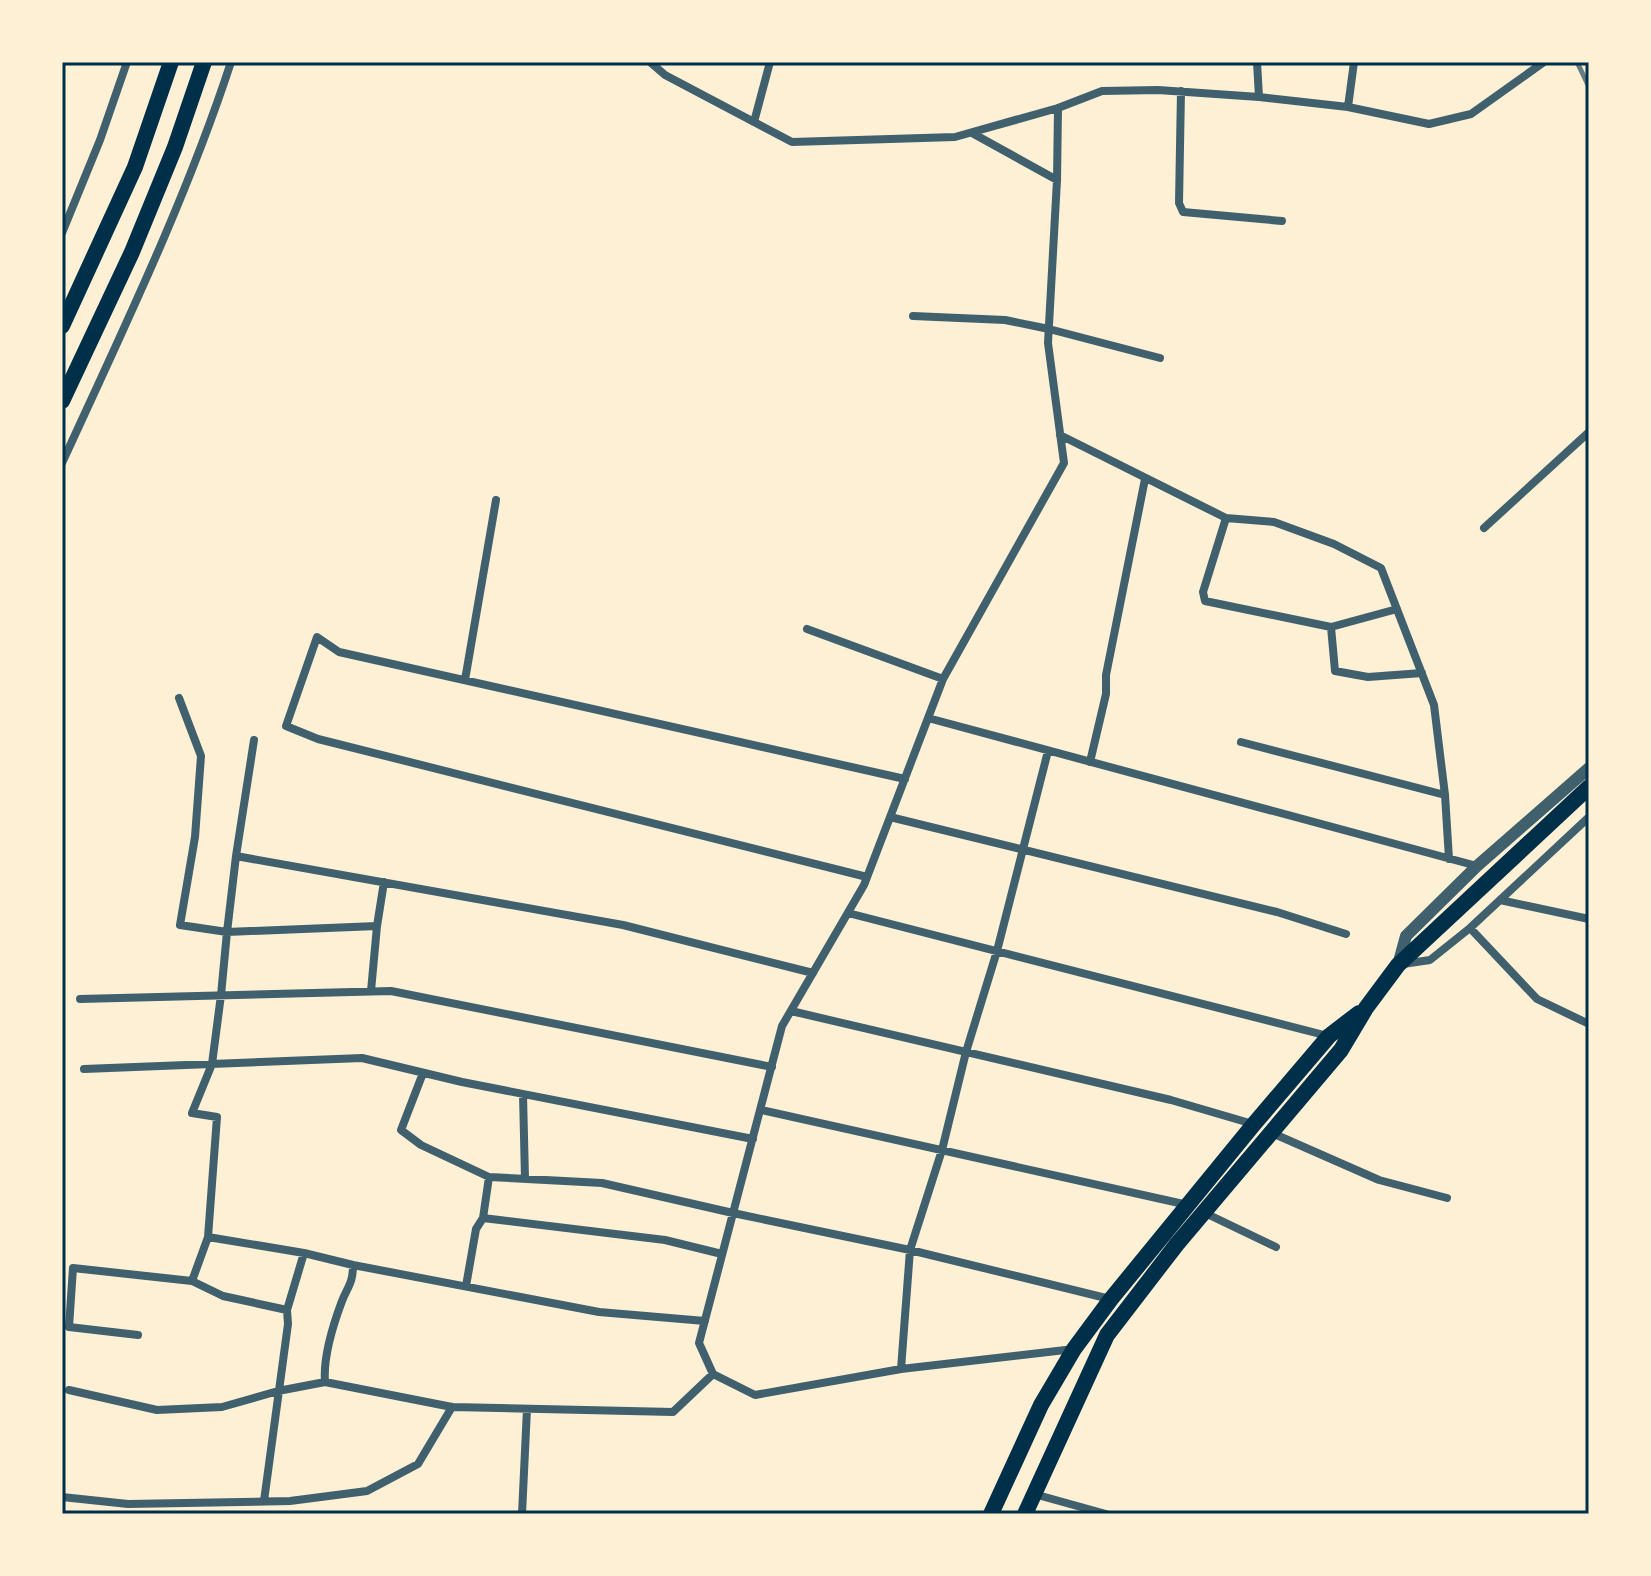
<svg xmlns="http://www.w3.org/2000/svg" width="1651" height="1576" font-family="'Varela Round',sans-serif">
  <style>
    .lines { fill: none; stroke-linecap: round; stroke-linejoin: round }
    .minor { stroke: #3f606c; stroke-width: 8 }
    .tertiary { stroke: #3f606c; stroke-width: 12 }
    .primary { stroke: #003049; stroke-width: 16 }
    .trunk { stroke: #003049; stroke-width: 16 }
    .rail { stroke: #657d81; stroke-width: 5 }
    .neatline { fill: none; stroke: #003049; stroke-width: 3 }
  </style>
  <rect width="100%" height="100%" fill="#fdf0d5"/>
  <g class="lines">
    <path class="minor" d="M650,62L665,75L792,142L955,137L1058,108L1102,91L1158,90L1259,97L1348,107L1429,124L1471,114L1544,62
      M1257,62L1259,97
      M1181,91L1179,203L1183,212L1282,221
      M1348,107L1354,62
      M1058,108L1057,180L1048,343L1064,463L943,679L864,885L782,1026L699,1343L713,1374L755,1395L901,1369L1074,1349
      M754,122L770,62
      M972,133L1057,180
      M62,233L100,140L127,62
      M913,316L1005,320L1049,329L1160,358
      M1060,435L1226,518L1274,522L1334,544L1381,568L1434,705L1445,795L1449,859
      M62,463C122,332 186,200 231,62
      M1226,518L1203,592L1205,601L1331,627
      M1484,528L1589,432
      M1397,609L1331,627L1335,671L1368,677L1422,673
      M807,629L943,679
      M465,680L496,500
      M179,698L201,756L195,837L180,925L227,932L236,856L254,740
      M928,718L1477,866
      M1241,742L1445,795
      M1090,762L1106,694V675L1145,479
      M890,817L1277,912L1346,934
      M236,856L623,925L813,973
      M867,877L318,739L286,726L317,637L339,652L905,779
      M1500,900L1589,919
      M848,913L1328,1036
      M1470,928L1537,999L1589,1024
      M1403,964L1430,960L1470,928L1589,817
      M371,991L377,926
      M80,999L391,991L772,1067
      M791,1011L1171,1100L1253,1124
      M84,1069L362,1058L462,1082L753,1139
      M423,1073L401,1130L421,1145L489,1177
      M523,1094L525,1179
      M761,1110L1188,1205
      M1272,1133L1379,1180L1447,1198
      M1205,1213L1276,1247
      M483,1218L665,1240L722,1254
      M208,1237L217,1117L192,1113L212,1064L221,995L227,932L377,926L384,882
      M192,1281L208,1237L304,1253L353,1265L599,1312L705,1321
      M466,1286L476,1229L483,1218L489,1177L602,1183L733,1213L910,1250L1110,1299
      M138,1335L69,1327L73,1268L192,1281L223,1296L287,1310
      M901,1369L910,1250L942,1150L966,1052L997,951L1048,751
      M325,1382C323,1357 333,1325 342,1301C348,1286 353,1283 353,1265
      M69,1390L157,1410L222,1407L278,1391L325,1382L452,1407L673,1412L713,1374
      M1034,1494L1106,1514
      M62,1497L128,1504L290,1501L367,1491L418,1464L452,1407
      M264,1501L288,1324L287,1310L304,1253
      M522,1514L527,1409"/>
    <path class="tertiary" d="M1398,965L1406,936L1477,866L1589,768"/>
    <path class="primary" d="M991,1514L1041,1405L1074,1349L1111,1299L1254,1124L1329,1036L1359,1013
      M1025,1514L1107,1335L1177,1244L1341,1050L1366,1008L1398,965L1589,787"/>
    <path class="trunk" d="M62,326L135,167L171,62
      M62,401L132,252L175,147L204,62"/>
    <path class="rail" d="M1577,62L1589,87"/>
  </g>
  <rect width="1651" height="1576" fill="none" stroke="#fdf0d5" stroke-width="128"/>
  <rect x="64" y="64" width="1523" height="1448" class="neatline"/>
</svg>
